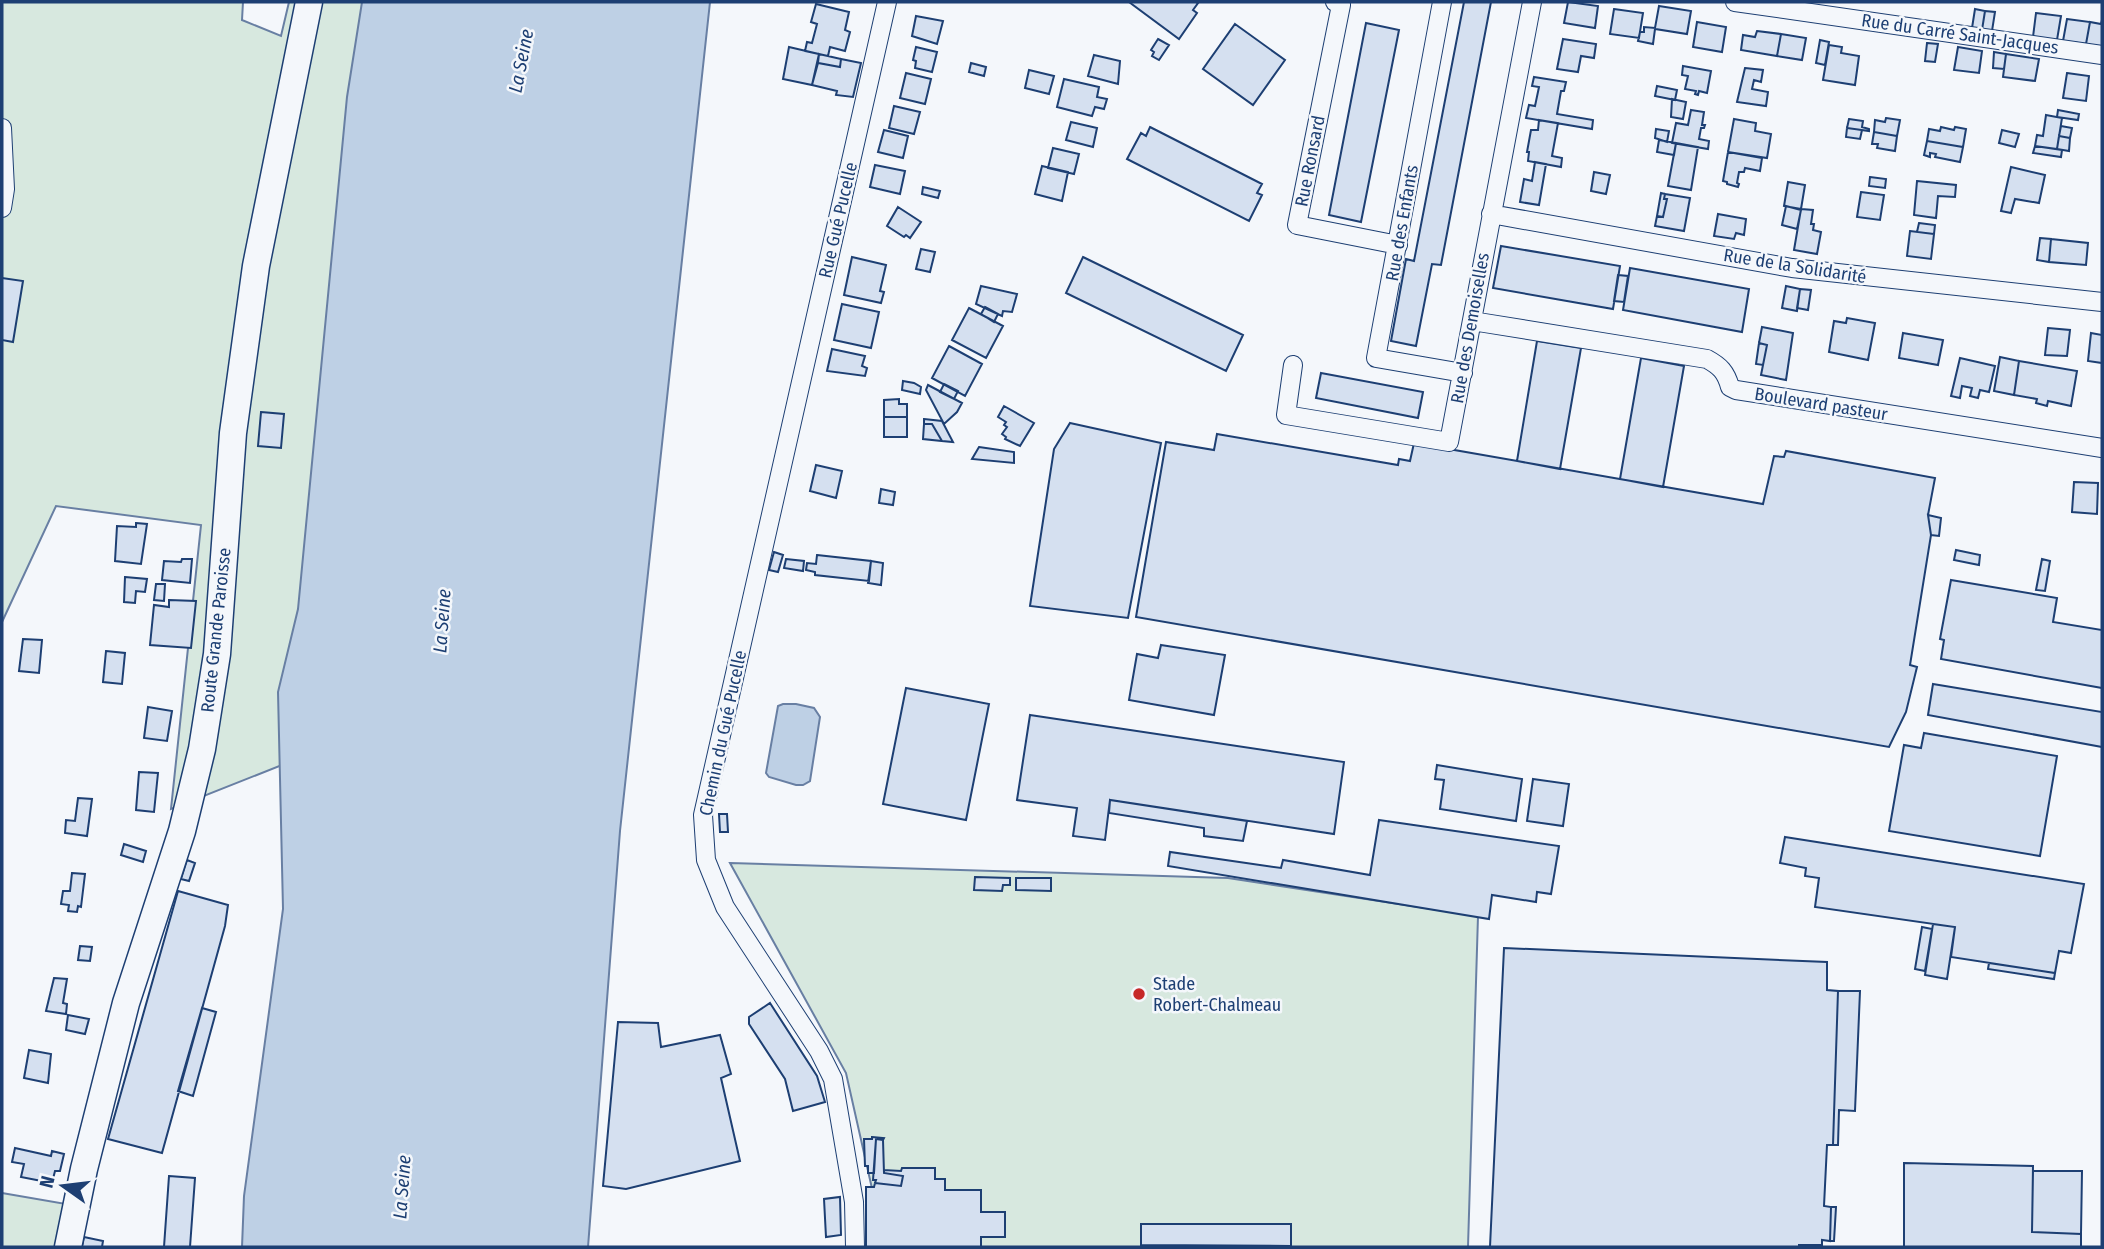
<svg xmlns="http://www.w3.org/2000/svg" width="2104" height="1249" font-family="'Fira Sans Condensed',sans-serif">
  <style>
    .green { fill: #d7e8df; stroke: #687fa3; stroke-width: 2 }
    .water { fill: #bed0e5; stroke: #687fa3; stroke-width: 2 }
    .building { fill: #d5e0f0; stroke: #1d3f73; stroke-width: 2 }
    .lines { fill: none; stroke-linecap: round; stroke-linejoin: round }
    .minor-casing { stroke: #1d3f73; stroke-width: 20 }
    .secondary-casing { stroke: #1d3f73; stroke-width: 29 }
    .minor { stroke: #f4f7fb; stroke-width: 18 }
    .secondary { stroke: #f4f7fb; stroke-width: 26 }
    .poi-dot { fill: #c62828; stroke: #f4f7fb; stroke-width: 2.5 }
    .labels { text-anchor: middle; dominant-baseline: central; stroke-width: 5; stroke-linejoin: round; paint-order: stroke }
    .street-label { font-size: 18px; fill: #1d3f73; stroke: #f4f7fb }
    .poi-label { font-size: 18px; fill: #1d3f73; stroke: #f4f7fb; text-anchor: start }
    .water-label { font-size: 19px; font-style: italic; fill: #1d3f73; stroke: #f4f7fb }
  </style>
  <rect width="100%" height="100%" fill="#f4f7fb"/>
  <path class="green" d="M2,2H243L242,20L281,36L289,2H369L292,761L171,809L201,525L56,506L2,622Z
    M730,863L1228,878L1478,916L1468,1247H875L873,1193L846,1073Z
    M2,1193L66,1204L57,1247H2Z"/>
  <path class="water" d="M362,2H710L620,831L588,1247H242L244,1196L283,909L278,692L298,609L347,97Z
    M783,704H796L814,708L820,717L810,781L803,785H796L769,777L766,773L778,706Z"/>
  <path class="building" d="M1129,2H1196L1198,3L1193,10L1197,13L1179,39Z
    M1464,2H1491L1441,265L1432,264L1416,346L1391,341L1406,259L1414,261Z
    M1568,2L1598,6L1595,28L1564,23Z
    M816,4L849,12L845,30L850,32L845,51L830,47L828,56L805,51L807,42L812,43L817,24L811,22Z
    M1659,6L1691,11L1687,34L1655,29L1653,44L1638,41L1640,32H1644V27L1655,28Z
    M1614,9L1643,13L1639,38L1610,34Z
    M1975,9L1985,11L1982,30L1972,28Z
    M1985,11L1995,12L1992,31L1982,30Z
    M2036,13L2061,16L2057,40L2033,37Z
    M916,16L943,21L937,44L912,36Z
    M2067,19L2090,22L2086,44L2063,41Z
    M2102,20V47L2086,44L2090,22L2101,24Z
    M1697,22L1726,27L1722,52L1693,47Z
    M1366,23L1399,30L1361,222L1329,215Z
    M1235,24L1285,60L1253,105L1203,69Z
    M1757,31L1781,34L1777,56L1741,50L1743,35L1755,37Z
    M1781,34L1806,38L1802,60L1777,56Z
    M1158,39L1169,45L1159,60L1152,56L1154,52L1151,50Z
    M1563,39L1596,44L1594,58L1581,56L1578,72L1557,69Z
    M1820,40L1829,42L1825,65L1816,63Z
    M1927,43L1938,44L1935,62L1925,61Z
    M1829,45L1842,47L1841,53L1859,56L1855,85L1823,80Z
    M789,47L819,54L812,85L783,79Z
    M916,47L937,52L932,72L915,68L916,61L913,60Z
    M1958,47L1982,51L1979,73L1954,70Z
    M1994,52L2006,54L2004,69L1993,68Z
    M819,54L841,59L840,67L818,63Z
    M2006,54L2039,59L2035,81L2003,77Z
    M1094,55L1120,61L1118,84L1088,76Z
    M841,59L861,63L853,97L836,95L837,91L812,85L818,63L840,67Z
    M971,63L986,67L984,76L969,72Z
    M1683,66L1711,71L1707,93L1699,91L1698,95L1695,94L1696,91L1685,89L1688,76L1682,75Z
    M1745,68L1763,70L1761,82L1754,80L1752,89L1768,92L1766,106L1737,102Z
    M1029,70L1054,76L1049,94L1025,88Z
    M906,73L931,79L925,104L900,98Z
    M2067,73L2089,76L2086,101L2063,98Z
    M1534,77L1566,82L1564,91H1561L1557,114L1593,120L1592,129L1526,118L1529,105L1535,106L1539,87L1532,86Z
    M1064,79L1099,87L1097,97L1107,99L1104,109L1095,107L1092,116L1057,107Z
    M1657,86L1677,90L1675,100L1655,96Z
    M1672,99L1686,102L1683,119L1671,117Z
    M894,106L920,112L914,134L889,128Z
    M1691,110L1704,112L1702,125H1705L1704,128H1701L1699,139L1709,141L1708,149L1672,143L1676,123L1688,125Z
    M2058,110L2079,114L2078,120L2057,117Z
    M2046,115L2062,118L2057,149L2035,146L2037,135L2043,136Z
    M1886,118L1900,120L1897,136L1874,132L1875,120L1885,122Z
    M1734,119L1756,123L1755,131L1771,134L1767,158L1728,152Z
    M1849,119L1863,121L1862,127L1869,129V131L1847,128Z
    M1539,120L1558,123L1552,156L1562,158L1561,167L1528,161L1529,152H1527L1531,130H1538Z
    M1071,122L1097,128L1093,147L1066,140Z
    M2061,126L2072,128L2070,138L2059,136Z
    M1150,127L1262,184L1257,193L1262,195L1249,221L1127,159L1141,133L1146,136Z
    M1941,127L1954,130L1955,127L1966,129L1963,147L1927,141L1929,129L1940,131Z
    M1847,128L1862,130L1860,139L1846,137Z
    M1656,129L1669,131L1667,142L1655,138Z
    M884,130L908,136L903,158L878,152Z
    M2002,130L2019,134L2015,147L1999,143Z
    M1874,132L1897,136L1895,151L1877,148L1878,144H1872Z
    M2059,136L2070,138L2069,151L2057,149Z
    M1659,140L1676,143L1674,155L1657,152Z
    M1927,141L1963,147L1960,162L1935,157L1936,154L1930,153V157L1924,155Z
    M1676,143L1698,147L1691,190L1668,186Z
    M2035,146L2062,150L2061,157L2033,153Z
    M1053,148L1079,154L1074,174L1048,168Z
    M1728,152L1762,158L1760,171L1745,168L1744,172H1739L1737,183L1739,184L1738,187L1727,184V182L1723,181Z
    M1535,162L1546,164L1539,205L1520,202L1524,179L1532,181Z
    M875,165L905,171L900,194L870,187Z
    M1042,166L1068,172L1062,201L1035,194Z
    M2011,167L2045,175L2039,203L2015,199L2011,213L2001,211Z
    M1594,172L1610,175L1606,194L1591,191Z
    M1870,177L1886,179L1885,188L1869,186Z
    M1917,181L1956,185L1955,197L1938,196L1936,218L1914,215Z
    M1788,182L1805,185L1801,209L1784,206Z
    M923,187L940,191L938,198L922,194Z
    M1861,192L1884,195L1880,220L1857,217Z
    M1661,193L1665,194L1664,199H1667L1663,217L1657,216Z
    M1665,194L1690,198L1684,231L1655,226L1657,216L1663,217L1667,199H1664Z
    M1786,206L1801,210L1797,229L1782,225Z
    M898,207L921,222L910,238L906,235L904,237L887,226Z
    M1801,209L1813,210L1811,224H1814L1813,230L1821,232L1817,254L1794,250Z
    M1718,214L1746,219L1744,235L1736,233L1734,239L1714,236Z
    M1919,223L1935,225L1934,234L1917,232Z
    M1910,231L1934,234L1931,259L1907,256Z
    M2040,238L2051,239L2049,262L2037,260Z
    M2051,239L2088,243L2086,265L2049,262Z
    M1501,246L1620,266L1613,309L1493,288Z
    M921,249L935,252L930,272L916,269Z
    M852,257L886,265L880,291L884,292L881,303L844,295Z
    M1083,257L1243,335L1226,371L1066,293Z
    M1630,268L1749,289L1742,332L1623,310Z
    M1618,275L1628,276L1624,302L1614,301Z
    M2,278L23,281L13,342L2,340Z
    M981,286L1017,294L1012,312L1003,311L1002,316L976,304Z
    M1786,286L1800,289L1797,311L1782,308Z
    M1800,289L1811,290L1808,310L1797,308Z
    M842,304L879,312L871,348L834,340Z
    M985,307L998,314L994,322L981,314Z
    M969,308L1003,326L986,358L952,340Z
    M1847,318L1875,323L1868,360L1829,352L1834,321L1846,323Z
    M1762,327L1793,333L1786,380L1761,375L1767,345L1759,343Z
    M2048,328L2070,330L2067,356L2045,355Z
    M1903,333L1943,340L1938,365L1899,358Z
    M2091,333L2102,335V363L2088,361Z
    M1537,341L1581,348L1560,469L1517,461Z
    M1759,343L1767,345L1763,365L1756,364Z
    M949,346L982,364L965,396L932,378Z
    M832,349L865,356L862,366L867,368L865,376L827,371Z
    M2000,357L2019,361L2014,395L1994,391Z
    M1641,358L1684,366L1663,487L1620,479Z
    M1960,358L1995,366L1989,392L1980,390L1978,398L1970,396L1972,388L1962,386L1960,398L1951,396Z
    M2019,361L2077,371L2071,406L2048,401L2047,406L2036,403L2037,399L2014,395Z
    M1321,373L1423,392L1418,418L1316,398Z
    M903,381L914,383L921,387L920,394L902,390Z
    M944,384L958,391L954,399L940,392Z
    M928,385L962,403L957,412L944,424L926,390Z
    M899,399V404H907V417H884V400Z
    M1004,406L1034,423L1020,446L1005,439L1006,437L1002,434L1007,427L1004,425L1006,422L998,417Z
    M261,412L284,414L281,448L258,446Z
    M884,417H907V437H884Z
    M924,419L942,421L953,442L942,441L932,424H924Z
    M1070,423L1161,443L1128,618L1030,606L1054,449Z
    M924,424H932L942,441L923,439Z
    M1217,434L1398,465L1399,459L1410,461L1414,443L1763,504L1774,456L1784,457L1786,451L1935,478L1928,515L1931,535L1910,665L1917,667L1906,712L1889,747L1136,617L1166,442L1214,450Z
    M979,447L1014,452V463L972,459Z
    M816,465L842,471L836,498L810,491Z
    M2074,482L2098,483L2097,514L2072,512Z
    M881,489L895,492L893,505L879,503Z
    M1928,515L1941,518L1939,536L1931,535Z
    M136,523L147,524L141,564L115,561L117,526L136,527Z
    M1956,550L1980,555L1979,565L1954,560Z
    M774,552L783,555L778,572L769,570Z
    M817,555L871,561L869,581L815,575V572L806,570L807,563L816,564Z
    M182,559H192L190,583L162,580L164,561L181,562Z
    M786,559L804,561L803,571L784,568Z
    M2042,559L2050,561L2045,591L2036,590Z
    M871,561L883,563L881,585L868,583Z
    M125,577L147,579L145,592L136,591L135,603L124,602Z
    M1951,580L2057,598L2053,622L2102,630V688L1941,659L1944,640L1940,639Z
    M156,584H165L164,601L154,600Z
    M169,600L196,601L191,648L150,645L154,605L169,607Z
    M23,639L42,640L39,673L19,671Z
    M1161,645L1225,655L1214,715L1129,700L1137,654L1158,658Z
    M106,651L125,653L122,684L103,682Z
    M1933,684L2102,712V747L1928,715Z
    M906,688L989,704L966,820L883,804Z
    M148,707L172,711L167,741L144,738Z
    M1030,715L1344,762L1334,834L1110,800L1105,840L1073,836L1077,808L1017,800Z
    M1924,733L2057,756L2040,856L1889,831L1904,745L1921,748Z
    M1437,765L1522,779L1516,821L1440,809L1444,780L1435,779Z
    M139,772L158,773L154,812L136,810Z
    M1533,779L1569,784L1563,826L1527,821Z
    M78,798L92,799L87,836L65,833L66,820L75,821Z
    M1110,800L1247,821L1243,841L1204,836V828L1109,813Z
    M719,814H727L728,832H720Z
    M1379,820L1559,846L1551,894L1537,892L1536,902L1492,895L1489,919L1168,866L1170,852L1281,868L1283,860L1370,875Z
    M1785,837L2084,884L2071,953L2059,951L2055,973L1951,957L1955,927L1815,907L1819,878L1805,876L1806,868L1780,863Z
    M124,844L146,851L143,862L121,855Z
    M187,860L195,863L189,881L181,879Z
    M72,873L85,874L81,907L78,906L77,912L68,911L69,905L61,904L63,891H70Z
    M975,877L1010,878V885H1003L1002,891L974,890Z
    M1016,878H1051V891L1016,890Z
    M178,891L228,905L225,926L162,1153L108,1139Z
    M1933,924L1955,927L1947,979L1925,975Z
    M1922,927L1932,929L1925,971L1915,969Z
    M80,946L92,947L90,961L78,960Z
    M1504,948L1827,962V990L1838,991L1833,1145H1827L1824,1206L1831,1207L1830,1241L1822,1240V1245H1799V1247H1490Z
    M1989,963L2055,973L2054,979L1988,969Z
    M54,978L67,979L63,1003L67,1004L66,1014L46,1011Z
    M1838,991H1860L1855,1111L1839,1110L1838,1145H1833Z
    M770,1003L817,1076L825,1102L793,1111L785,1079L749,1024V1017Z
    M202,1008L216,1012L193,1096L178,1091Z
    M68,1015L89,1019L85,1034L66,1030Z
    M618,1022L658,1023L661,1047L720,1035L731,1074L721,1078L740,1161L626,1189L603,1186Z
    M29,1050L51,1054L48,1083L24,1078Z
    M872,1137L884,1138L883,1140L876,1139L874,1173H868V1166H865L864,1139H872Z
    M876,1139L883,1140L884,1173L903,1176L901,1186L875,1183L876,1180H873Z
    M15,1148L51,1156L52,1151L64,1154L60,1171H55L52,1183L21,1177L24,1164L12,1162Z
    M1904,1163L2033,1166L2032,1232L2081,1234V1247H1904Z
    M902,1168H935V1179H945V1190H981V1212H1005V1237H981V1247H866V1187H874L875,1183L901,1186L903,1176L884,1173V1170L901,1171Z
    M2033,1171H2082L2081,1234L2032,1232Z
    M169,1176L195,1178L190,1247H164Z
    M840,1197L841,1235L826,1237L824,1199Z
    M1831,1207H1836L1834,1241H1830Z
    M1141,1224H1291V1246L1141,1245Z
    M84,1237L103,1241L102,1247H82Z"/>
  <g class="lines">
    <defs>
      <path id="minor" d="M1335,2L1341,5L1297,225L1398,245
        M1442,2L1376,358L1463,373
        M1735,2L2102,55
        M2,128L5,189L2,208
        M1491,214L1792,268L2102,302
        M1472,321L1707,359C1720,366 1726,372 1730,387L1736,390L2102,448
        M1293,365L1286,415L1449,442L1532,2
        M855,1247L854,1202L833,1079L819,1051L725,907L706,860L703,815L887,2"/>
      <path id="secondary" d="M68,1247L84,1169L126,1003L182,831L202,749L217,654L233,433L256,266L309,2"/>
    </defs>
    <use href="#minor" class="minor-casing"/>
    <use href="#secondary" class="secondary-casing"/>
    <use href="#minor" class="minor"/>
    <use href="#secondary" class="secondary"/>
  </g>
  <circle class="poi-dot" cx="1139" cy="994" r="7"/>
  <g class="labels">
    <g class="street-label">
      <text transform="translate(1960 34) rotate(8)">Rue du Carré Saint-Jacques</text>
      <text transform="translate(1310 161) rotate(-79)">Rue Ronsard</text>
      <text transform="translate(838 220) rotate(-77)">Rue Gué Pucelle</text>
      <text transform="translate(1402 223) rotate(-80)">Rue des Enfants</text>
      <text transform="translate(1795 266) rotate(9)">Rue de la Solidarité</text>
      <text transform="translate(1470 328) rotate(-80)">Rue des Demoiselles</text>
      <text transform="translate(1821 404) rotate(9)">Boulevard pasteur</text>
      <text transform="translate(216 630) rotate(-84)">Route Grande Paroisse</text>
      <text transform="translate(723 733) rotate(-78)">Chemin du Gué Pucelle</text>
    </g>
    <g class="poi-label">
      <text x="1153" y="984">Stade<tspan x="1153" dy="21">Robert-Chalmeau</tspan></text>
    </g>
    <g class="water-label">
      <text transform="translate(521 61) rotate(-79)">La Seine</text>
      <text transform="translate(442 621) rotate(-86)">La Seine</text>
      <text transform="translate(402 1187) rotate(-86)">La Seine</text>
    </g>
  </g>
  <rect width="2104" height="1249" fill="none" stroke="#1d3f73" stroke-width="7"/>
  <g transform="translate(63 1186) rotate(284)" stroke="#f4f7fb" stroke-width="5" paint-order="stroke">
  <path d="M0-5L12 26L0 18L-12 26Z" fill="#1d3f73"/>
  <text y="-10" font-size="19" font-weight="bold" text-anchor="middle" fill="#1d3f73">N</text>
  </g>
</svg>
